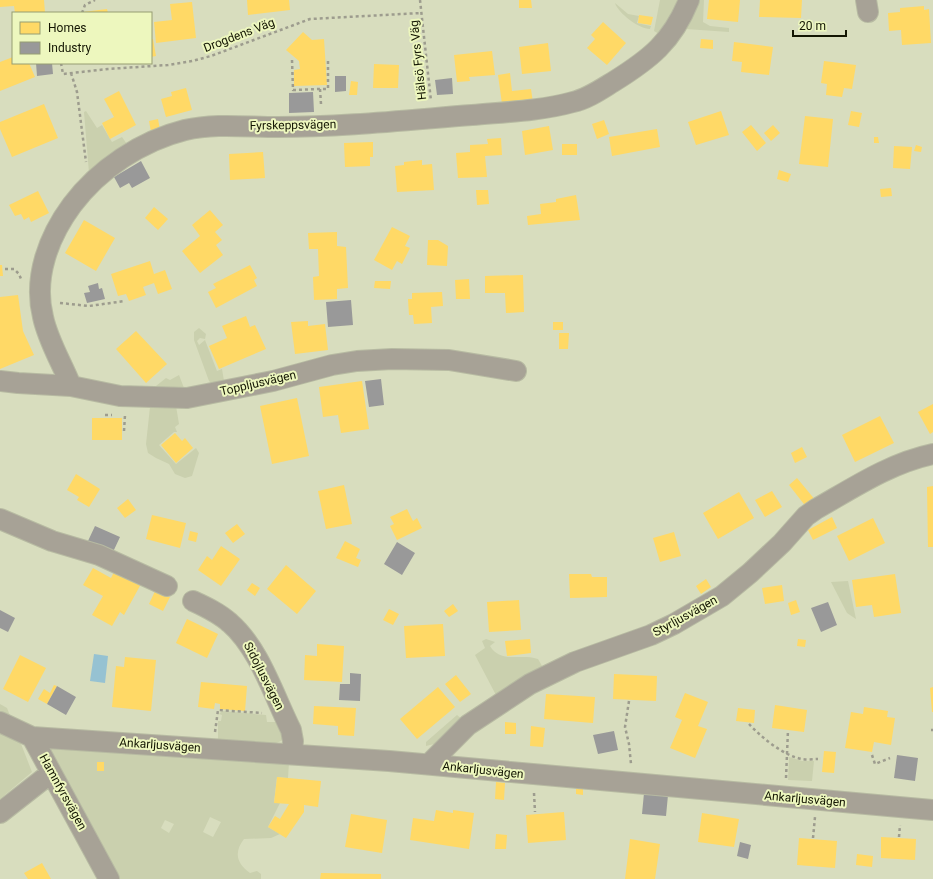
<svg xmlns="http://www.w3.org/2000/svg" width="933" height="879" font-family="Roboto,sans-serif">
  <style>
    .green { fill: #cad0ae; fill-rule: evenodd }
    .water { fill: #96c2d2 }
    .homes { fill: #ffd966 }
    .industry { fill: #999 }
    .lines { fill: none; stroke-linecap: round; stroke-linejoin: round }
    .minor-casing { stroke: #b7baa2; stroke-width: 22 }
    .path { stroke: #9d9c8e; stroke-width: 2.5; stroke-dasharray: 3 3; stroke-linecap: butt }
    .minor { stroke: #a7a296; stroke-width: 20 }
    .labels { text-anchor: middle; dominant-baseline: central; stroke-width: 4; stroke-linejoin: round; paint-order: stroke }
    .street-label { font-size: 12px; fill: #131502; stroke: #edf7be }
  </style>
  <rect width="100%" height="100%" fill="#d8ddbe"/>
  <path class="green" d="M660,0H681L659,34L654,31Z
    M697,0H704L703,22L710,26L729,28V32L686,29L684,27Z
    M615,3L628,14L639,16L637,23L651,26L650,29C639,29 618,13 615,3Z
    M86,111L97,128L102,125L112,142L122,137L129,147L89,173L84,112Z
    M199,328L206,334L205,339L200,338L197,341L199,345L205,340L217,371L222,369L224,381L211,383L209,381L194,340V332Z
    M179,375L184,388L159,389L156,386L166,378L170,380Z
    M176,406L179,424L175,427L177,432H174L159,445L176,464L196,448L199,453L192,476L185,478L175,474L169,464L156,458L148,453L146,444L150,407Z
    M848,581L856,619L847,613L831,582Z
    M486,639L495,642L490,646C501,664 520,653 538,659L545,671L497,697L475,655L485,648L482,641Z
    M0,704L7,708L32,772L0,799Z
    M222,711L266,715L267,722H282L283,738L281,741L271,745L233,740L218,741V721H221L222,715L219,714Z
    M457,715L463,720L438,743L426,746V742Z
    M53,747L289,762L288,778L277,777L274,802L280,803L268,827L280,834L271,838L244,839C234,852 236,863 250,873L257,871L261,874V879H119L50,750ZM210,817L221,822L213,837L203,832ZM165,820L174,824L169,833L161,828Z
    M789,757L802,761H814L812,781L788,780Z"/>
  <path class="water" d="M94,654L108,656L105,683L90,681Z"/>
  <path class="homes" d="M0,0H44L45,13H15L14,6L0,7Z
    M247,0H289L290,10L248,15Z
    M519,0H531L532,8H519Z
    M709,0H740L738,22L707,19Z
    M760,0H802L801,18L759,17Z
    M192,2L196,38L156,43L154,22L172,20L170,4Z
    M924,6V10L929,9L931,43L902,45L901,30L889,31L888,13L900,12V8Z
    M107,9L108,13H83V12Z
    M639,15L653,17L651,25L638,23Z
    M603,22L626,43L607,65L587,48L595,39L591,35Z
    M303,32L312,40L324,39L327,85L294,86V70L300,69L299,61L286,50Z
    M153,39L156,56L151,57V40Z
    M701,39L713,40V49L700,48Z
    M734,42L773,47L769,75L741,72L742,62L732,61Z
    M548,43L551,71L522,74L519,47Z
    M492,51L495,75L469,77L470,81L457,82L454,55Z
    M13,57V63H29L35,77L0,91V62Z
    M824,61L856,65L852,89L844,88L842,97L826,95L827,84L821,83Z
    M374,64L399,65L398,88H373Z
    M510,73L512,91L531,89L533,103L502,104L498,75Z
    M351,81L358,82L357,95H349Z
    M186,88L192,110L166,117L161,99L172,96L171,92Z
    M119,91L136,125L110,139L102,123L114,117L104,99Z
    M44,104L58,138L12,157L0,129V122Z
    M721,111L729,135L696,145L688,122Z
    M851,111L862,113L859,127L848,125Z
    M805,116L833,119L828,167L799,164Z
    M158,119L160,130L151,132L149,121Z
    M604,120L609,134L597,139L592,124Z
    M751,125L766,143L757,151L742,132Z
    M773,125L780,133L771,141L764,133Z
    M549,126L553,150L525,155L522,131Z
    M657,129L660,147L612,156L609,137Z
    M874,137H878L879,143H874Z
    M501,138L502,155L485,156L487,177L458,178L456,153L470,152V145L488,144L487,139Z
    M373,142V157H370V166L345,167L344,143Z
    M562,144H577V155H562Z
    M916,145L922,147L921,152L914,151Z
    M894,146L912,147L910,169L893,168Z
    M263,152L265,178L230,180L229,154Z
    M422,160V165L432,164L434,190L397,192L395,166L404,165V162Z
    M779,170L791,174L788,182L777,179Z
    M891,188L892,196L881,197L880,189Z
    M476,190H488L489,204L477,205Z
    M38,191L49,213L31,222L29,217L24,220L21,214L15,216L9,205Z
    M576,195L580,220L528,225L527,216L541,214L540,204L556,202V199Z
    M154,207L168,219L158,230L145,218Z
    M210,210L223,225L215,232L222,240L216,245L223,255L200,273L182,251L200,236L192,225Z
    M84,220L115,238L96,271L65,253Z
    M392,227L410,236L405,246L410,248L402,264L397,261L392,270L374,260Z
    M337,232V246L346,247L348,288L337,289V299L314,300L313,277L319,276L318,249H309L308,233Z
    M428,240H438L448,246L447,266L427,265Z
    M150,261L154,274L165,270L172,289L158,294L154,283L143,287L146,295L129,301L126,294L118,296L111,274Z
    M0,265H2L3,276H0Z
    M250,265L257,278L254,280L257,286L216,308L208,292L216,288L213,284Z
    M523,275L524,312L506,313L505,293H485V276Z
    M469,279L470,299H456L455,280Z
    M375,281H391L390,289L374,288Z
    M442,292L443,306L431,307L432,323L414,324L413,315H409L408,299H412V293Z
    M18,295L23,331L34,355L0,369V297Z
    M246,316L250,327L255,325L266,349L219,369L209,346L227,338L222,326Z
    M308,321V326L325,324L328,350L295,354L291,322Z
    M553,322H563V330H553Z
    M136,331L167,364L146,383L116,349Z
    M559,333H569L568,349H559Z
    M362,381L369,429L341,433L338,415L323,417L319,387Z
    M297,398L309,456L272,464L260,406Z
    M933,404V432L930,434L918,412Z
    M880,416L894,443L855,462L842,435Z
    M92,418H122V440H92Z
    M175,433L182,441L185,438L193,448L176,463L161,445Z
    M802,447L807,457L795,463L791,453Z
    M76,474L100,489L89,507L77,500L79,497L67,490Z
    M797,478L816,501L807,508L789,485Z
    M344,485L352,524L326,529L318,491Z
    M933,486V547H928L927,487Z
    M772,491L782,507L765,517L755,500Z
    M739,492L754,518L718,539L703,513Z
    M128,499L136,510L125,518L117,508Z
    M407,509L413,521L417,518L422,528L397,540L390,526L394,524L390,517Z
    M152,515L186,523L180,548L146,539Z
    M832,517L837,528L813,540L808,530Z
    M873,518L885,543L849,561L837,536Z
    M237,524L245,534L233,543L225,533Z
    M190,531L198,533L196,542L188,540Z
    M674,532L681,556L660,562L653,538Z
    M345,541L360,549L356,558L361,560L358,567L336,558Z
    M221,546L240,559L221,586L198,570L207,556L212,560Z
    M286,565L316,591L297,614L267,589Z
    M93,568L111,578L115,570L141,584L124,615L120,612L112,626L92,615L103,596L83,585Z
    M569,574H591L592,577H607V597L570,598Z
    M895,574L901,613L874,617L872,605L856,607L852,580Z
    M706,579L711,587L701,594L696,586Z
    M252,583L260,588L255,596L247,590Z
    M782,585L784,601L765,604L762,588Z
    M156,589L170,597L163,611L149,604Z
    M519,600L521,630L489,632L487,602Z
    M796,600L800,612L791,615L788,603Z
    M453,604L458,611L449,617L444,611Z
    M389,609L399,614L393,625L383,620Z
    M187,619L218,634L207,658L176,643Z
    M443,624L445,656L406,658L404,626Z
    M530,639L531,653L507,656L505,641Z
    M798,639L806,640L805,647L797,646Z
    M317,644L344,646L342,682L304,680L305,655L317,656Z
    M20,655L46,668L28,702L3,689Z
    M125,657L156,660L151,711L112,707L116,666L124,667Z
    M614,674L657,676L656,701L613,699Z
    M456,675L471,694L460,702L445,684Z
    M201,682L247,686L245,711L220,709V704L215,703L214,709L198,707Z
    M54,685L57,686L47,704L38,699L44,689L50,693Z
    M438,687L455,707L417,739L400,719Z
    M933,687V712H932L930,688Z
    M685,693L708,702L698,726L707,729L695,758L670,748L682,720L675,717Z
    M546,694L595,697L593,723L544,719Z
    M775,705L807,710L804,732L772,728Z
    M314,706L356,708L354,736L338,735V726L313,724Z
    M864,707L888,711L887,717L895,718L891,745L874,742L872,752L845,748L851,712L863,714Z
    M738,708L755,710L754,723L736,721Z
    M505,722L516,723V734H505Z
    M531,726L545,728L543,747L530,746Z
    M824,751L836,752L834,773L822,772Z
    M97,762H104V771H97Z
    M277,777L321,781L318,807L304,805V812L286,838L268,827L275,816L280,819L289,804L274,803Z
    M496,782L505,783L504,800L495,799Z
    M576,789H583V795L576,794Z
    M436,810L453,813V810L474,813L469,849L410,840L413,818L434,821Z
    M564,812L566,840L528,843L526,815Z
    M702,813L739,819L734,847L698,842Z
    M351,814L387,820L382,853L345,847Z
    M496,834L507,835L506,849H495Z
    M881,837L916,839L915,860L881,858Z
    M799,838L837,841L835,868L797,865Z
    M630,839L660,844L655,879H625Z
    M857,854L873,856L872,867L856,865Z
    M42,863L51,879H28L24,873Z
    M321,873L381,874V879H320Z"/>
  <path class="industry" d="M36,63H52L53,74L37,76Z
    M335,76H346V91L335,92Z
    M452,78L453,94L437,95L435,80Z
    M313,92L314,112L289,113V93Z
    M141,161L150,178L132,188L129,183L120,188L114,177Z
    M98,283L99,289L102,288L105,299L87,303L84,293L90,292L88,286Z
    M351,300L353,325L328,327L326,302Z
    M381,379L384,405L369,407L365,381Z
    M95,526L120,537L113,552L88,541Z
    M397,542L415,553L402,575L384,564Z
    M828,602L837,625L821,632L811,608Z
    M0,610L15,618L8,632L0,628Z
    M350,673L361,674L360,701L339,700L340,684H350Z
    M57,686L76,697L66,715L47,704Z
    M614,731L618,750L598,754L593,735Z
    M897,755L918,758L915,781L894,778Z
    M644,793L668,795L666,816L642,814Z
    M740,842L751,845L748,859L737,856Z"/>
  <g class="lines">
    <defs>
      <path id="minor" d="M866,0L868,12
        M0,381L18,383L71,386L120,396L187,398L273,381L332,365L357,361L392,359L449,360L516,371
        M71,386C62,363 48,341 43,317C33,277 49,236 72,205C99,169 141,141 185,130C215,123 247,127 278,127C342,127 408,120 472,115C505,112 541,111 573,102C587,99 600,90 613,82C650,59 672,42 689,0
        M0,519L52,541L99,555L167,586
        M193,601C206,607 219,613 230,623C259,648 274,696 291,730L293,741L292,754
        M0,722L32,737L109,879
        M32,737L389,761L933,810
        M429,764L468,725L530,684L575,662L651,635L674,624L722,596L750,573L782,543L806,516L816,509C853,488 890,463 933,454
        M0,813L51,773"/>
    </defs>
    <use href="#minor" class="minor-casing"/>
    <path class="path" d="M420,0L431,101
      M82,13L85,5L95,0
      M292,60L293,90L320,89
      M61,63L63,74L108,69L168,65L192,61L211,56L310,19L421,13
      M71,73L77,92L86,162
      M321,104L320,89H328V60H326
      M5,269H14L19,274L21,279
      M60,303L89,306L125,301
      M105,415H112
      M124,431L125,415
      M629,701L625,727L629,744L631,764
      M749,724C761,737 784,756 802,759C807,760 813,759 818,759
      M931,730H933
      M215,732L218,710L262,713
      M872,755L875,764L890,758
      M786,778L788,730
      M534,793L535,812
      M899,837L900,825
      M813,838L815,817"/>
    <use href="#minor" class="minor"/>
  </g>
  <g class="labels">
    <g class="street-label">
      <text transform="translate(239 35) rotate(-21)">Drogdens Väg</text>
      <text transform="translate(418 60) rotate(-96)">Hälsö Fyrs Väg</text>
      <text transform="translate(293 125) rotate(-1)">Fyrskeppsvägen</text>
      <text transform="translate(258 383) rotate(-13)">Toppljusvägen</text>
      <text transform="translate(685 616) rotate(-29)">Styrljusvägen</text>
      <text transform="translate(264 676) rotate(63)">Sidojlusvägen</text>
      <text transform="translate(160 745) rotate(4)">Ankarljusvägen</text>
      <text transform="translate(483 770) rotate(6)">Ankarljusvägen</text>
      <text transform="translate(63 792) rotate(61)">Hamnfyrsvägen</text>
      <text transform="translate(805 799) rotate(5)">Ankarljusvägen</text>
    </g>
  </g>
  <rect x="12" y="12" width="140" height="52" fill="#edf7be" stroke="#969d73"/>
  <rect x="20" y="22" width="20" height="12" fill="#ffd966" stroke="#969d73"/>
  <text x="48" y="32" font-size="12" fill="#131502">Homes</text>
  <rect x="20" y="42" width="20" height="12" fill="#999999" stroke="#969d73"/>
  <text x="48" y="52" font-size="12" fill="#131502">Industry</text>
  <path d="M793 30v6h53v-6" fill="none" stroke="#131502" stroke-width="2"/>
  <text x="799" y="30" font-size="12" fill="#131502" stroke="#edf7be" stroke-width="3" paint-order="stroke">20 m</text>
</svg>
